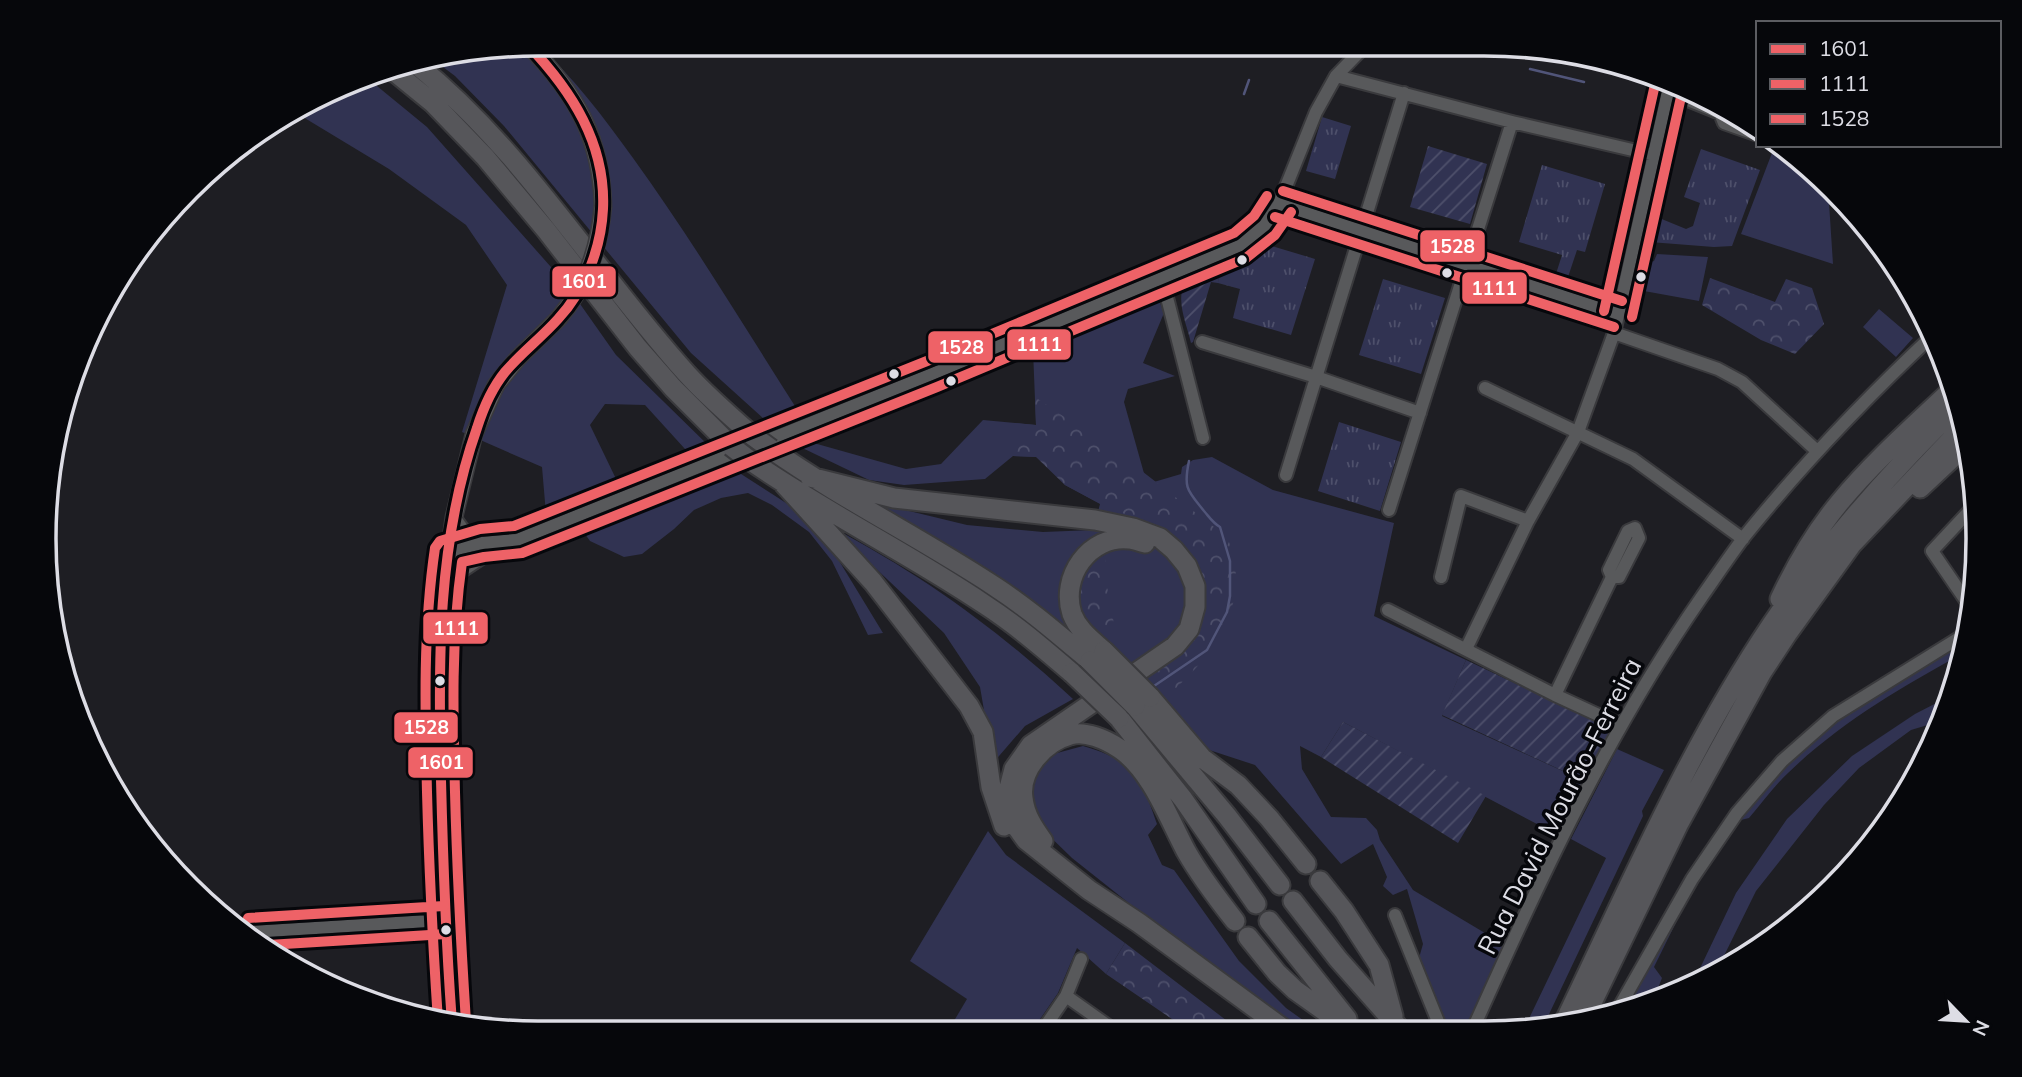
<svg xmlns="http://www.w3.org/2000/svg" width="2022" height="1077" font-family="Mulish,sans-serif">
  <style>
    .grass { fill: #313352 }
    .forest { fill: url(#forest-crowns) }
    .park { fill: url(#park-tufts) }
    .garden { fill: url(#garden-furrows) }
    .lines { fill: none; stroke-linecap: round; stroke-linejoin: round }
    .stream { stroke: #515579; stroke-width: 2.5 }
    .minor-casing { stroke: #3a3a3d; stroke-width: 16 }
    .major-casing { stroke: #3a3a3d; stroke-width: 19 }
    .highway-casing { stroke: #3a3a3d; stroke-width: 23 }
    .minor { stroke: #58595b; stroke-width: 12 }
    .major { stroke: #5a5a5e; stroke-width: 16 }
    .highway { stroke: #56565a; stroke-width: 19 }
    .major-bridge-casing { stroke: #3a3a3d; stroke-width: 19; stroke-linecap: butt }
    .highway-bridge-casing { stroke: #3a3a3d; stroke-width: 23; stroke-linecap: butt }
    .major-bridge { stroke: #5a5a5e; stroke-width: 16 }
    .highway-bridge { stroke: #56565a; stroke-width: 19 }
    .bus-1-casing { stroke: #06070b; stroke-width: 16 }
    .bus-2-casing { stroke: #06070b; stroke-width: 16 }
    .bus-3-casing { stroke: #06070b; stroke-width: 16 }
    .bus-1 { stroke: #ee6267; stroke-width: 10 }
    .bus-2 { stroke: #ee6267; stroke-width: 10 }
    .bus-3 { stroke: #ee6267; stroke-width: 10 }
    .bus-dot { fill: #dddde5; stroke: #06070b; stroke-width: 2.5 }
    .labels { text-anchor: middle; dominant-baseline: central; stroke-width: 7; stroke-linejoin: round; paint-order: stroke }
    .street-label { font-size: 26px; fill: #dddde5; stroke: #06070b }
    .rim { fill: none; stroke: #dddde5; stroke-width: 3.5 }
    .line-badge { stroke: #06070b; stroke-width: 2.5 }
    .badge-label { font-size: 19px; text-anchor: middle; font-weight: bold; fill: #fff }
  </style>
  <defs>
    <pattern id="forest-crowns" width="20" height="18" patternUnits="userSpaceOnUse" patternTransform="scale(1.75)"><rect width="20" height="18" fill="#313352"/><path d="M2 6a3 3 0 1 1 6 0M12 15a3 3 0 1 1 6 0" fill="none" stroke="#4e506b"/></pattern>
    <pattern id="park-tufts" width="24" height="20" patternUnits="userSpaceOnUse" patternTransform="scale(1.75)"><rect width="24" height="20" fill="#313352"/><path d="M3 7l-1-3M5 7V3M7 7l1-3M15 17l-1-3M17 17v-4M19 17l1-3" fill="none" stroke="#4e506b"/></pattern>
    <pattern id="garden-furrows" width="10" height="10" patternUnits="userSpaceOnUse" patternTransform="scale(1.75)"><rect width="10" height="10" fill="#313352"/><path d="M-1 1l2-2M0 10L10 0M9 11l2-2" fill="none" stroke="#4e506b"/></pattern>
  </defs>
  <rect width="100%" height="100%" fill="#1e1e23"/>
  <path class="grass" d="M536,44C574,77 604,118 633,158C693,241 745,328 800,414L773,427L691,353L504,126L455,76L435,61Z
    M366,77L427,127L566,284L616,355L711,448L685,449L645,405L605,404L590,425L618,483L546,514L542,467L462,432L507,285L466,225L389,169L298,114Z
    M1775,145L1785,146L1828,187L1833,264L1741,234Z
    M1657,254L1708,257L1699,301L1633,289L1637,266L1654,261Z
    M1146,293L1158,298L1164,313L1143,363L1175,376L1128,389L1124,402L1147,484L1181,474L1182,467L1193,460L1212,457L1273,490L1394,523L1374,616L1466,660L1442,716L1587,782L1558,835L1343,722L1321,757L1300,746L1302,769L1331,817L1366,818L1377,830L1380,840L1413,890L1505,945L1466,1029H1447L1419,958L1423,944L1407,889L1393,895L1383,886L1387,877L1373,844L1341,864L1255,765L1203,748L1021,591L868,501L967,525L1043,532L1093,530L1100,504L1065,485L1039,457L1013,456L985,479L904,485L869,480L792,443L803,440L906,469L941,464L983,420L1036,425L1033,350Z
    M1879,309L1913,338L1896,357L1863,327Z
    M727,465L797,510L827,541L883,633L868,635L832,561L809,532L772,505L748,493L721,498L694,510L674,529L642,554L624,557L590,541L580,527L598,517Z
    M833,528C924,576 997,629 1073,699L1025,726L993,763L980,687L944,633Z
    M1966,640L1964,653C1901,687 1840,723 1788,773C1774,786 1762,803 1749,818L1741,820L1694,886L1654,967L1662,978L1653,1001L1621,1010C1680,899 1737,803 1835,722C1874,690 1922,665 1966,640Z
    M1950,696L1941,721L1911,730L1859,768L1824,805L1756,891L1716,972L1692,985L1736,893L1787,819L1852,756L1915,714Z
    M1083,746C1133,760 1141,777 1157,824L1148,835L1162,865L1174,870L1239,961L1286,1008L1317,1030H1305L1198,958L1072,858L1036,823L1032,812L1031,781L1046,756Z
    M1617,749L1664,770L1642,811L1643,816L1542,1029H1524L1606,858L1571,839Z
    M988,831L1006,855L1125,943L1106,974L1077,948L1058,993L1032,1031H948L967,999L910,961Z"/>
  <path class="forest" d="M1710,278L1775,302L1786,279L1812,288L1824,324L1795,354L1761,340L1702,305Z
    M1035,397L1125,458L1227,537C1248,587 1230,631 1195,669C1184,680 1176,690 1163,697L1151,675L1189,640L1200,575L1192,555L1163,530L1101,504L1065,485L1036,457L1013,456V423L1036,425Z
    M1098,552L1105,556L1106,581L1119,651L1113,652L1077,610L1079,576Z
    M1125,943L1239,1030H1188L1106,974Z"/>
  <path class="park" d="M1322,117L1351,126L1335,179L1306,171Z
    M1701,149L1760,170L1732,246L1714,247L1650,242L1649,232L1641,230L1647,213L1686,229L1693,226L1700,203L1684,197Z
    M1542,165L1605,184L1585,252L1577,250L1567,280L1555,277L1562,255L1519,242Z
    M1262,243L1315,259L1291,335L1233,318L1240,289L1218,283L1219,267Z
    M1383,279L1445,298L1421,374L1359,355Z
    M1339,422L1401,442L1380,511L1318,491Z"/>
  <path class="garden" d="M1428,146L1487,164L1470,224L1410,207Z
    M1219,267L1218,283L1211,282L1193,342L1191,343C1187,324 1170,289 1193,277C1201,273 1211,270 1219,267Z
    M1466,660L1611,729L1587,782L1442,715Z
    M1343,722L1486,796L1458,843L1321,757Z"/>
  <g class="lines">
    <path class="stream" d="M1530,69L1584,82
      M1244,94L1249,80
      M1154,686L1207,650L1227,612L1230,596V561L1220,527C1213,523 1210,518 1204,511C1188,491 1183,489 1189,461"/>
    <defs>
      <path id="minor" d="M1336,76L1512,122L1654,155
        M1668,92L1720,113L1727,110
        M1720,113L1724,123L1758,135
        M1279,204L1618,314
        M1162,278L1203,438
        M1614,333L1718,369L1742,382L1817,451
        M1202,342L1316,377L1420,413
        M1485,388L1633,459L1743,539
        M758,444L932,374L1241,245L1265,225L1279,204L1316,112L1336,76L1366,45
        M1286,475L1404,93
        M1389,510L1512,122
        M454,517L467,535L482,543
        M449,551L482,543L513,540
        M1441,577L1461,496L1528,521
        M446,597L462,571L480,559L517,540L741,450
        M1971,608L1932,551L1975,505
        M1388,610L1555,695L1620,725
        M1466,649L1528,521L1578,432L1614,333L1670,83
        M1555,695L1612,577H1619L1639,538L1635,528L1628,531L1609,570L1612,577
        M1395,915L1441,1029
        M249,932L445,920
        M1066,996L1114,1030
        M1617,1011L1692,879L1737,813L1782,761L1833,716L1967,633
        M1473,1029C1539,881 1608,732 1701,598C1715,578 1729,557 1744,537C1802,465 1865,399 1932,336
        M1042,1031L1066,996L1081,959"/>
      <path id="major" d="M528,45C576,93 601,138 603,206
        M452,1023L445,920L438,683L442,604L454,517L474,434L496,385L518,358L559,318"/>
      <path id="highway" d="M416,64C525,152 594,271 687,374C707,396 730,416 753,436
        M390,68L433,103L485,157L546,230L638,348L673,388L731,446
        M771,449C842,499 921,538 994,586C1028,608 1059,635 1090,661
        M748,459C824,512 907,552 984,604C1015,624 1044,649 1072,673
        M810,477L894,498L1095,520L1133,528L1160,538L1174,550L1187,566L1195,586V607L1189,629L1175,646L1031,745L1014,769L1008,792L1013,822L1026,840L1089,890L1139,923L1285,1030
        M784,484L873,582L969,706L983,732L991,787L1004,826
        M1920,488L1967,444
        M1780,599C1796,565 1816,531 1840,502C1874,461 1915,425 1954,388
        M1104,651C1092,640 1078,630 1072,614C1060,577 1089,535 1129,539C1134,539 1140,542 1145,543
        M1150,697L1202,758L1238,785L1269,818L1306,864
        M1135,706L1227,816L1280,885
        M1119,718L1183,799L1256,904
        M1043,841C1033,827 1025,815 1023,798C1019,771 1044,742 1070,735C1085,730 1107,740 1120,749C1151,770 1169,819 1186,851C1200,876 1217,898 1235,921
        M1320,881L1344,911L1379,965L1393,1016
        M1293,901L1338,959L1400,1029
        M1269,921L1347,1019
        M1248,937L1277,973L1295,990L1351,1030
        M1584,1019L1678,825L1762,672L1787,634L1852,544L1963,427
        M1563,1025C1628,890 1688,749 1772,624C1826,545 1889,473 1958,406"/>
    </defs>
    <use href="#minor" class="minor-casing"/>
    <use href="#major" class="major-casing"/>
    <use href="#highway" class="highway-casing"/>
    <use href="#minor" class="minor"/>
    <use href="#major" class="major"/>
    <use href="#highway" class="highway"/>
    <defs>
      <path id="major-bridge" d="M559,318C587,284 599,249 603,206"/>
      <path id="highway-bridge" d="M753,436L771,449
        M731,446L748,459
        M1104,651L1150,697
        M1090,661L1135,706
        M1072,673L1119,718"/>
    </defs>
    <use href="#major-bridge" class="major-bridge-casing"/>
    <use href="#highway-bridge" class="highway-bridge-casing"/>
    <use href="#major-bridge" class="major-bridge"/>
    <use href="#highway-bridge" class="highway-bridge"/>
    <defs>
      <path id="bus-1" d="M452,1023C446,942 443,861 441,780C438,661 437,541 477,428C483,409 492,388 505,372C521,353 541,338 558,319C585,290 601,249 603,209C606,144 572,91 528,45"/>
      <path id="bus-2" d="M1275,217L1614,327
        M1632,317L1683,88
        M268,945L446,934
        M466,1022C461,945 457,869 455,792C453,715 451,639 462,562L484,557L522,553L937,387L1246,258L1275,235L1291,212"/>
      <path id="bus-3" d="M1283,191L1622,301
        M1604,311L1656,80
        M248,918L444,906
        M438,1021C433,945 429,869 427,792C425,710 423,629 435,548L440,541L480,529L514,526L927,361L1234,233L1254,216L1267,196"/>
    </defs>
    <use href="#bus-1" class="bus-1-casing"/>
    <use href="#bus-2" class="bus-2-casing"/>
    <use href="#bus-3" class="bus-3-casing"/>
    <use href="#bus-1" class="bus-1"/>
    <use href="#bus-2" class="bus-2"/>
    <use href="#bus-3" class="bus-3"/>
  </g>
  <g class="bus-dot">
    <circle cx="1242" cy="260" r="6"/>
    <circle cx="1447" cy="273" r="6"/>
    <circle cx="1641" cy="277" r="6"/>
    <circle cx="894" cy="374" r="6"/>
    <circle cx="951" cy="381" r="6"/>
    <circle cx="440" cy="681" r="6"/>
    <circle cx="446" cy="930" r="6"/>
  </g>
  <g class="labels">
    <g class="street-label">
      <text transform="translate(1559 806) rotate(-63)">Rua David Mourão-Ferreira</text>
    </g>
  </g>
  <path d="M0 0H2022V1077H0ZM538 56H1484A482 482 0 0 1 1966 538V539A482 482 0 0 1 1484 1021H538A482 482 0 0 1 56 539V538A482 482 0 0 1 538 56Z" fill="#06070b" fill-rule="evenodd"/>
  <path class="rim" d="M538 56H1484A482 482 0 0 1 1966 538V539A482 482 0 0 1 1484 1021H538A482 482 0 0 1 56 539V538A482 482 0 0 1 538 56Z"/>
  <g class="line-badge">
    <rect x="1419" y="229" width="67" height="34" rx="7" fill="#ee6267"/>
    <rect x="551" y="265" width="66" height="33" rx="7" fill="#ee6267"/>
    <rect x="1461" y="271" width="67" height="34" rx="7" fill="#ee6267"/>
    <rect x="1006" y="328" width="66" height="33" rx="7" fill="#ee6267"/>
    <rect x="927" y="330" width="67" height="34" rx="7" fill="#ee6267"/>
    <rect x="422" y="611" width="67" height="34" rx="7" fill="#ee6267"/>
    <rect x="393" y="711" width="66" height="33" rx="7" fill="#ee6267"/>
    <rect x="407" y="746" width="67" height="33" rx="7" fill="#ee6267"/>
  </g>
  <g class="badge-label">
    <text x="1452" y="253">1528</text>
    <text x="584" y="288">1601</text>
    <text x="1494" y="295">1111</text>
    <text x="1039" y="351">1111</text>
    <text x="961" y="354">1528</text>
    <text x="456" y="635">1111</text>
    <text x="426" y="734">1528</text>
    <text x="441" y="769">1601</text>
  </g>
  <rect x="1756" y="21" width="245" height="126" fill="#06070b" stroke="#5c5d62" stroke-width="2"/>
  <rect x="1770" y="44" width="35" height="10" fill="#ee6267" stroke="#5c5d62" stroke-width="2"/>
  <text x="1819" y="56" font-size="21" fill="#dddde5">1601</text>
  <rect x="1770" y="79" width="35" height="10" fill="#ee6267" stroke="#5c5d62" stroke-width="2"/>
  <text x="1819" y="91" font-size="21" fill="#dddde5">1111</text>
  <rect x="1770" y="114" width="35" height="10" fill="#ee6267" stroke="#5c5d62" stroke-width="2"/>
  <text x="1819" y="126" font-size="21" fill="#dddde5">1528</text>
  <g transform="translate(1966 1021) rotate(115)" stroke="#06070b" stroke-width="5" paint-order="stroke">
  <path d="M0-5L12 26L0 18L-12 26Z" fill="#dddde5"/>
  <text y="-10" font-size="19" font-weight="bold" text-anchor="middle" fill="#dddde5">N</text>
  </g>
</svg>
